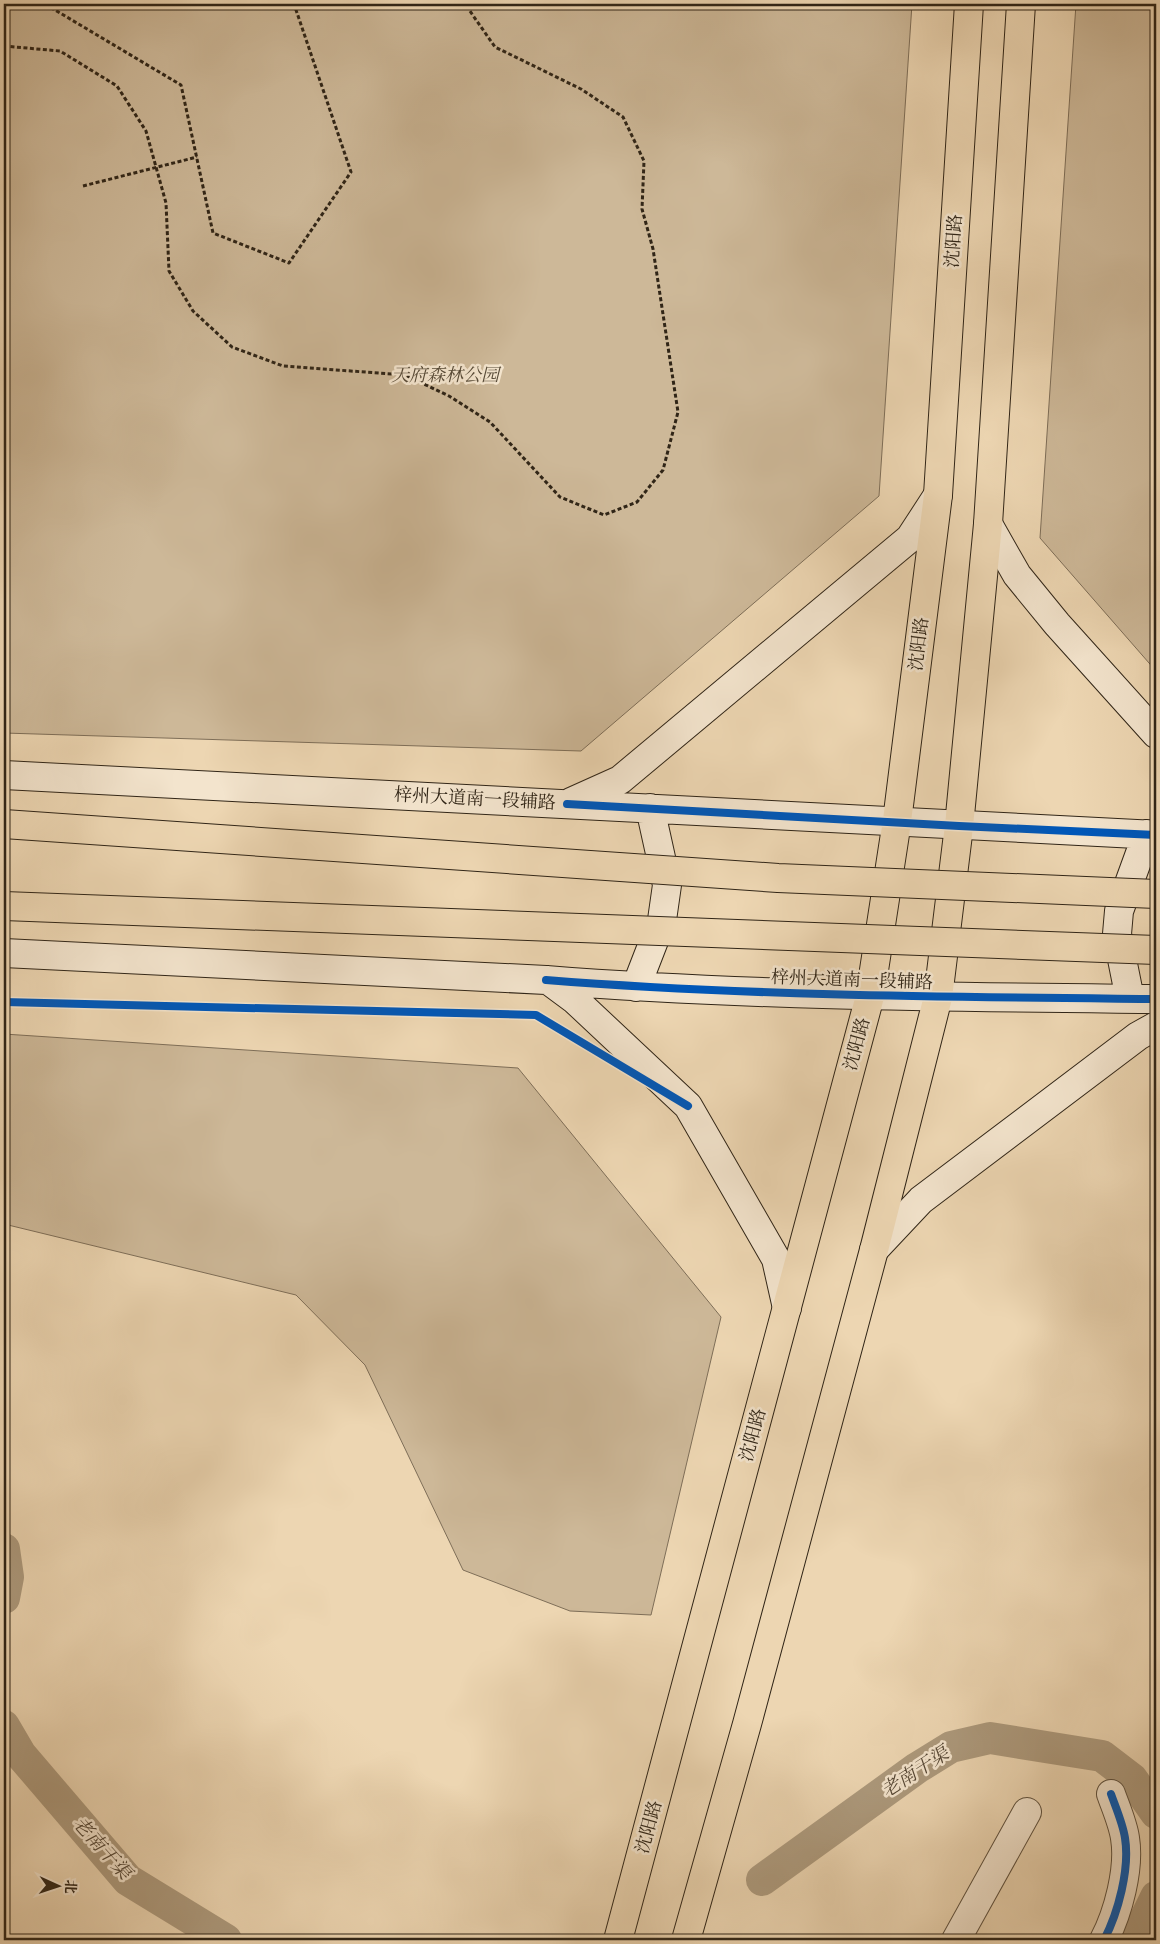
<svg xmlns="http://www.w3.org/2000/svg" width="1160" height="1944" font-family="Cardo,'Noto Serif SC',serif">
  <style>
    .green { fill: #cdb898; stroke: #7e6e58 }
    .lines { fill: none; stroke-linecap: round; stroke-linejoin: round }
    .canal { stroke: #ad9a7d; stroke-width: 32 }
    .street-casing { stroke: #5f513e; stroke-width: 30 }
    .secondary-casing { stroke: #302517; stroke-width: 30 }
    .primary-casing { stroke: #302517; stroke-width: 30 }
    .path { stroke: #302517; stroke-width: 3; stroke-dasharray: 4 2.5; stroke-linecap: butt }
    .street { stroke: #f3e4cd; stroke-width: 28 }
    .secondary { stroke: #f3e4cd; stroke-width: 28 }
    .primary { stroke: #edd6b2; stroke-width: 28 }
    .highway-bridge-casing { stroke: #302517; stroke-width: 30; stroke-linecap: butt }
    .path-bridge { stroke: #302517; stroke-width: 3; stroke-dasharray: 4 2.5; stroke-linecap: butt }
    .highway-bridge { stroke: #edd6b2; stroke-width: 28 }
    .cycleway-casing { stroke: #f3e4cd; stroke-width: 11 }
    .cycleway { stroke: #0057b8; stroke-width: 8 }
    .labels { text-anchor: middle; dominant-baseline: central; stroke-width: 5; stroke-linejoin: round; paint-order: stroke }
    .street-label { font-size: 18px; fill: #302517; stroke: #f3e4cd }
    .park-label { font-size: 18px; font-style: italic; fill: #574a37; stroke: #f3e4cd }
    .water-label { font-size: 19px; font-style: italic; fill: #564836; stroke: #f3e4cd }
  </style>
  <rect width="100%" height="100%" fill="#edd6b2"/>
  <filter id="stains"><feTurbulence type="fractalNoise" baseFrequency=".004" numOctaves="4"/><feColorMatrix values="0 0 0 0 .2 0 0 0 0 .09 0 0 0 0 .02 0 0 0 .5 -.17"/></filter>
  <radialGradient id="worn" r=".72"><stop offset=".6" stop-color="#630" stop-opacity="0"/><stop offset="1" stop-color="#630" stop-opacity=".3"/></radialGradient>
  <path class="green" d="M4,4H912L879,496L581,751L4,733Z
    M1076,4H1156V671L1040,538Z
    M4,1034L518,1068L721,1317L651,1615L570,1611L463,1570L365,1365L296,1295L4,1224Z"/>
  <g class="lines">
    <path class="canal" d="M4,1549L8,1577L4,1598
      M4,1726L21,1755L128,1880L226,1940
      M762,1880L917,1768L951,1747L990,1738L1102,1756L1132,1779L1156,1813
      M1135,1940L1156,1897"/>
    <defs>
      <path id="street" d="M956,1940L1027,1812
        M1104,1940C1118,1913 1130,1869 1125,1838C1123,1824 1116,1808 1111,1794"/>
      <path id="secondary" d="M988,524L1017,575L1057,624L1156,734
        M4,775L1156,835
        M571,802L620,780L910,538L938,495
        M4,953L546,980C749,996 953,997 1156,999
        M548,980L575,1000L688,1106L776,1259L787,1308
        M636,987L662,920L667,885L650,808
        M1130,999L1117,934L1119,911L1147,834
        M874,1250L921,1200L1138,1036L1156,1026"/>
      <path id="primary" d="M618,1940L870,996L897,821L938,495L969,4
        M686,1940L747,1724L874,1250L938,997L959,826L988,524L1021,4"/>
    </defs>
    <use href="#street" class="street-casing"/>
    <use href="#secondary" class="secondary-casing"/>
    <use href="#primary" class="primary-casing"/>
    <path class="path" d="M45,4L181,85L213,233L289,263L351,172L294,4
      M4,46L60,51L117,86L146,131L166,203L169,271L193,311L232,347L283,366L405,375L449,396L490,422L560,497L604,515L637,502L663,470L678,412L653,249L642,209L644,161L623,117L581,89L495,47L465,4"/>
    <use href="#street" class="street"/>
    <use href="#secondary" class="secondary"/>
    <use href="#primary" class="primary"/>
    <defs>
      <path id="highway-bridge" d="M4,824L778,878L1156,894
        M4,906L1156,950"/>
    </defs>
    <use href="#highway-bridge" class="highway-bridge-casing"/>
    <path class="path-bridge" d="M83,186L197,157"/>
    <use href="#highway-bridge" class="highway-bridge"/>
    <defs>
      <path id="cycleway" d="M567,804L959,826L1156,835
        M546,980C749,996 953,997 1156,999
        M4,1002L536,1015L688,1106
        M1104,1940C1118,1913 1130,1869 1125,1838C1123,1824 1116,1808 1111,1794"/>
    </defs>
    <use href="#cycleway" class="cycleway-casing"/>
    <use href="#cycleway" class="cycleway"/>
  </g>
  <g class="labels">
    <g class="street-label">
      <text transform="translate(954 241) rotate(-86)">沈阳路</text>
      <text transform="translate(919 644) rotate(-83)">沈阳路</text>
      <text transform="translate(475 799) rotate(3)">梓州大道南一段辅路</text>
      <text transform="translate(852 980) rotate(2)">梓州大道南一段辅路</text>
      <text transform="translate(857 1044) rotate(-75)">沈阳路</text>
      <text transform="translate(753 1435) rotate(-75)">沈阳路</text>
      <text transform="translate(649 1827) rotate(-75)">沈阳路</text>
    </g>
    <g class="park-label">
      <text x="445" y="375">天府森林公园</text>
    </g>
    <g class="water-label">
      <text transform="translate(915 1772) rotate(-33)">老南干渠</text>
      <text transform="translate(102 1848) rotate(48)">老南干渠</text>
    </g>
  </g>
  <rect width="1160" height="1944" fill="none" stroke="#edd6b2" stroke-width="20"/>
  <rect x="5" y="5" width="1150" height="1934" fill="none" stroke="#302517" stroke-width="2.5"/>
  <rect x="10" y="10" width="1140" height="1924" fill="none" stroke="#302517"/>
  <g transform="translate(58 1886) rotate(93)" stroke="#f3e4cd" stroke-width="4" paint-order="stroke">
  <path d="M0-4L9 19L0 12L-9 19Z" fill="#302517"/>
  <text y="-8" font-size="14" font-weight="bold" text-anchor="middle" fill="#302517">北</text>
  </g>
  <rect width="100%" height="100%" filter="url(#stains)"/>
  <rect width="100%" height="100%" fill="url(#worn)"/>
</svg>
